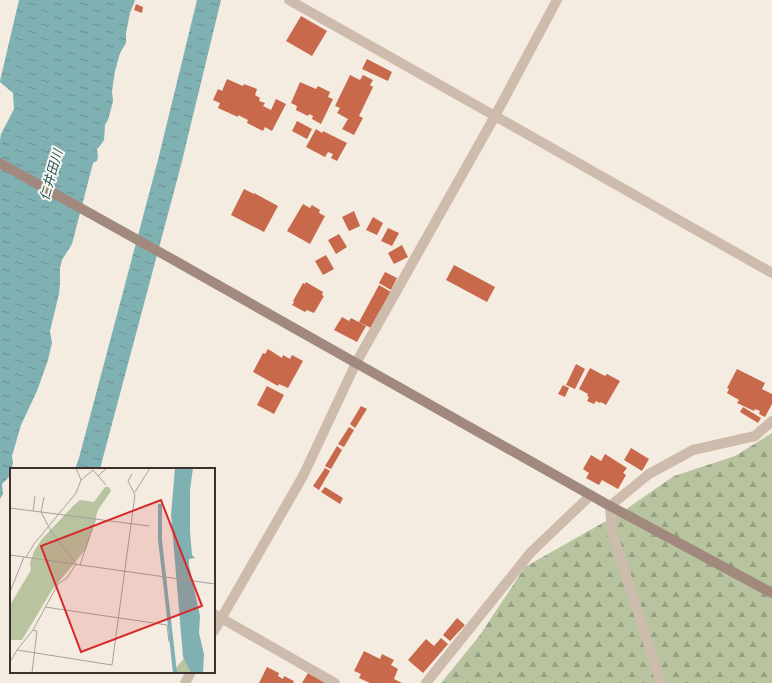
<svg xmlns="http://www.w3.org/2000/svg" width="772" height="683" font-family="'Asap Condensed','Noto Sans JP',sans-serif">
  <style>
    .forest { fill: url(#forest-firs) }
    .water { fill: url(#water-ripples) }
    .building { fill: #c8694b }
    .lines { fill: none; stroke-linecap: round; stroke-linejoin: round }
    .street { stroke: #cdbbac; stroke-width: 10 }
    .secondary { stroke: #a18a7d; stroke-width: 10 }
    .labels { text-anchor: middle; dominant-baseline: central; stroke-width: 4; stroke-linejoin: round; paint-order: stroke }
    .water-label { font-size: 13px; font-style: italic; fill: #1f5a5e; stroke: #fbf5ee }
    .inset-road { fill: none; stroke: #aaa098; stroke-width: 1 }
    .view { fill: #d62828; fill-opacity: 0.15; stroke: #d62828; stroke-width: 2 }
    .inset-edge { fill: none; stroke: #3b302b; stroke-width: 2 }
  </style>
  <defs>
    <pattern id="forest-firs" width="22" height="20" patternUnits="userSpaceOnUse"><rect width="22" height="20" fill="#b8c4a0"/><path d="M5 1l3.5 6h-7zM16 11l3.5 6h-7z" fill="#97a083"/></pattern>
    <pattern id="water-ripples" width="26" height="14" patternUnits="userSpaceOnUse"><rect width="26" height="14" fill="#7fb0b2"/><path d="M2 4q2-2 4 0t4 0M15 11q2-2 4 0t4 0" fill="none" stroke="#699091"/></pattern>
  </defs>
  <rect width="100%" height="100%" fill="#f4ebe1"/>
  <path class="forest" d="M772,433V683H441L480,635L525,567L622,512L674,476L735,456Z"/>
  <path class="water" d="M19,0H135L130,13L126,33V43L120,53L115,71L112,91L113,101L111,109L108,120L105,125L104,140L100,146L97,149L98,156L97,161L93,163L72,244L62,260L60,268V283L59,294L50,331L52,343L48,360L37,391L21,425L12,456L13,463L10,476L2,484L3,494L0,499V140L1,134L14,109L13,93L0,82V81Z
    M197,0H221L181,165L101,465L100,469H75L79,458L158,160Z"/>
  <path class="building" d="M136,4L143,7L142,13L134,10Z
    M301,16L327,31L312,56L286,41Z
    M367,59L392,72L388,81L362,69Z
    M350,75L360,80L363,75L373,80L370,85L373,87L359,116L363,118L354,135L342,129L348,119L337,113L340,108L335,106Z
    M227,79L243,86L244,84L257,89L255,95L260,98L259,101L265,103L263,106L271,110L276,99L286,104L272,131L265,127L263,131L247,123L248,120L238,115V117L218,108L220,103L213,100L218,89L222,91Z
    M300,82L316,89L318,86L330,92L328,97L333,99L321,124L312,119L313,116L309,114L308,116L296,110L297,106L291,103Z
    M297,121L312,129L307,139L292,131Z
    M316,129L322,133L323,131L347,143L337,161L331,158L333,154L328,152L325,157L306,147Z
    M244,189L254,194V193L278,206L264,232L231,215Z
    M303,204L310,208L312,205L320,210L319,213L325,216L310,244L287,231Z
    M354,211L360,226L349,231L342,217Z
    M373,217L383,223L377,235L366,230Z
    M388,228L399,233L392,246L381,241Z
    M339,234L347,247L336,254L328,240Z
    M402,245L408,257L394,264L388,253Z
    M326,255L334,269L323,275L315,261Z
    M454,265L495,287L487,302L446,280Z
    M385,272L397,278L391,290L379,283Z
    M306,282L323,292L322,295L324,296L314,313L307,310L305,312L292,305L294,302L293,301L303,283L305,284Z
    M379,285L391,292L371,328L359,322Z
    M342,317L349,321L351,318L366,326L357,342L334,330Z
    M268,349L282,358L283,355L290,359L292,355L303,361L288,388L279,384L278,386L253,372L263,353L265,354Z
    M576,364L585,369L575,389L566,385Z
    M590,368L605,376L607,374L620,381L606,405L601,402L600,403L596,401L594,404L587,401L589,397L587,396L588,394L579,389Z
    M737,369L765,383L762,389L772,394V404L765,417L759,414L760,411L755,409L754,411L737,403L739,400L727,393L729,389L727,388Z
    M563,385L569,388L565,397L558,394Z
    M267,386L284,395L274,414L257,405Z
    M361,406L367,409L355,428L350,424Z
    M743,407L761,418L758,423L740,412Z
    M349,427L354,430L344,447L338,444Z
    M337,446L342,450L331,469L325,466Z
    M631,448L649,459L642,471L624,460Z
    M605,454L627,468L623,473L626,475L618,489L602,480L599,485L586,478L589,473L583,469L591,455L601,461Z
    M325,468L330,471L319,490L313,486Z
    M325,487L343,498L340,504L321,492Z
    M457,618L465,625L450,641L443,635Z
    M441,638L448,644L423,673L408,660L426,639L434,646Z
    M364,651L380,659L382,654L394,660L391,665L398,669L394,679L402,683H370L359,678L361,674L354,671Z
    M267,667L279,673L278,676L283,679L284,676L294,681L293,683H259Z
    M308,673L327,683H302Z"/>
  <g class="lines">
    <path class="street" d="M289,0L495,116L772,273
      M214,614L335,683
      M214,631L303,476L356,363L495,116L557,0
      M185,683L191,672
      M426,683L531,552L591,495
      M661,683L612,532L610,506L649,474L693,450L755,436L772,421"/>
    <path class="secondary" d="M0,163L163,254L356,363L610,506L772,593"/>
  </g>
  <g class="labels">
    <g class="water-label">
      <text transform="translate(51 175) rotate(-74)">仁井田川</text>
    </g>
  </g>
  <g transform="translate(10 468)">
    <rect width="205" height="205" fill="#f4ebe1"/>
    <path d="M95,19H99L101,23L88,42L76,81L42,122L12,172H0V137L21,102L20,95L24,83L32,71L63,38L70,32L84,34ZM175,189L182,205H162Z" fill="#b8c4a0"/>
    <path d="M165,0H183L180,22V64L182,87L185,90L179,91V97L190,148L189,165L194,186L193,205H181L173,189L161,47ZM148,36H152V72L167,205H163L154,123L148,72Z" fill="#7fb0b2"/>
    <path class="inset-road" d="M88,8L97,0M71,12L83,2L96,17M125,24L140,0M34,29L31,44L139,58M0,40L31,44L41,63L66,96L57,110L48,116L23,162L7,182M23,43L25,28M0,87L205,116M16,89L24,76L66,25L71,12L66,0M70,97L86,50M0,124L14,89M35,139L157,157L159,174M0,194L7,182L102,197L125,27L118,13L122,6M22,205L27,163L23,162"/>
    <path class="view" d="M151,32L192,138L71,184L31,78Z"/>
    <rect width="205" height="205" class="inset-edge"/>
  </g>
</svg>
